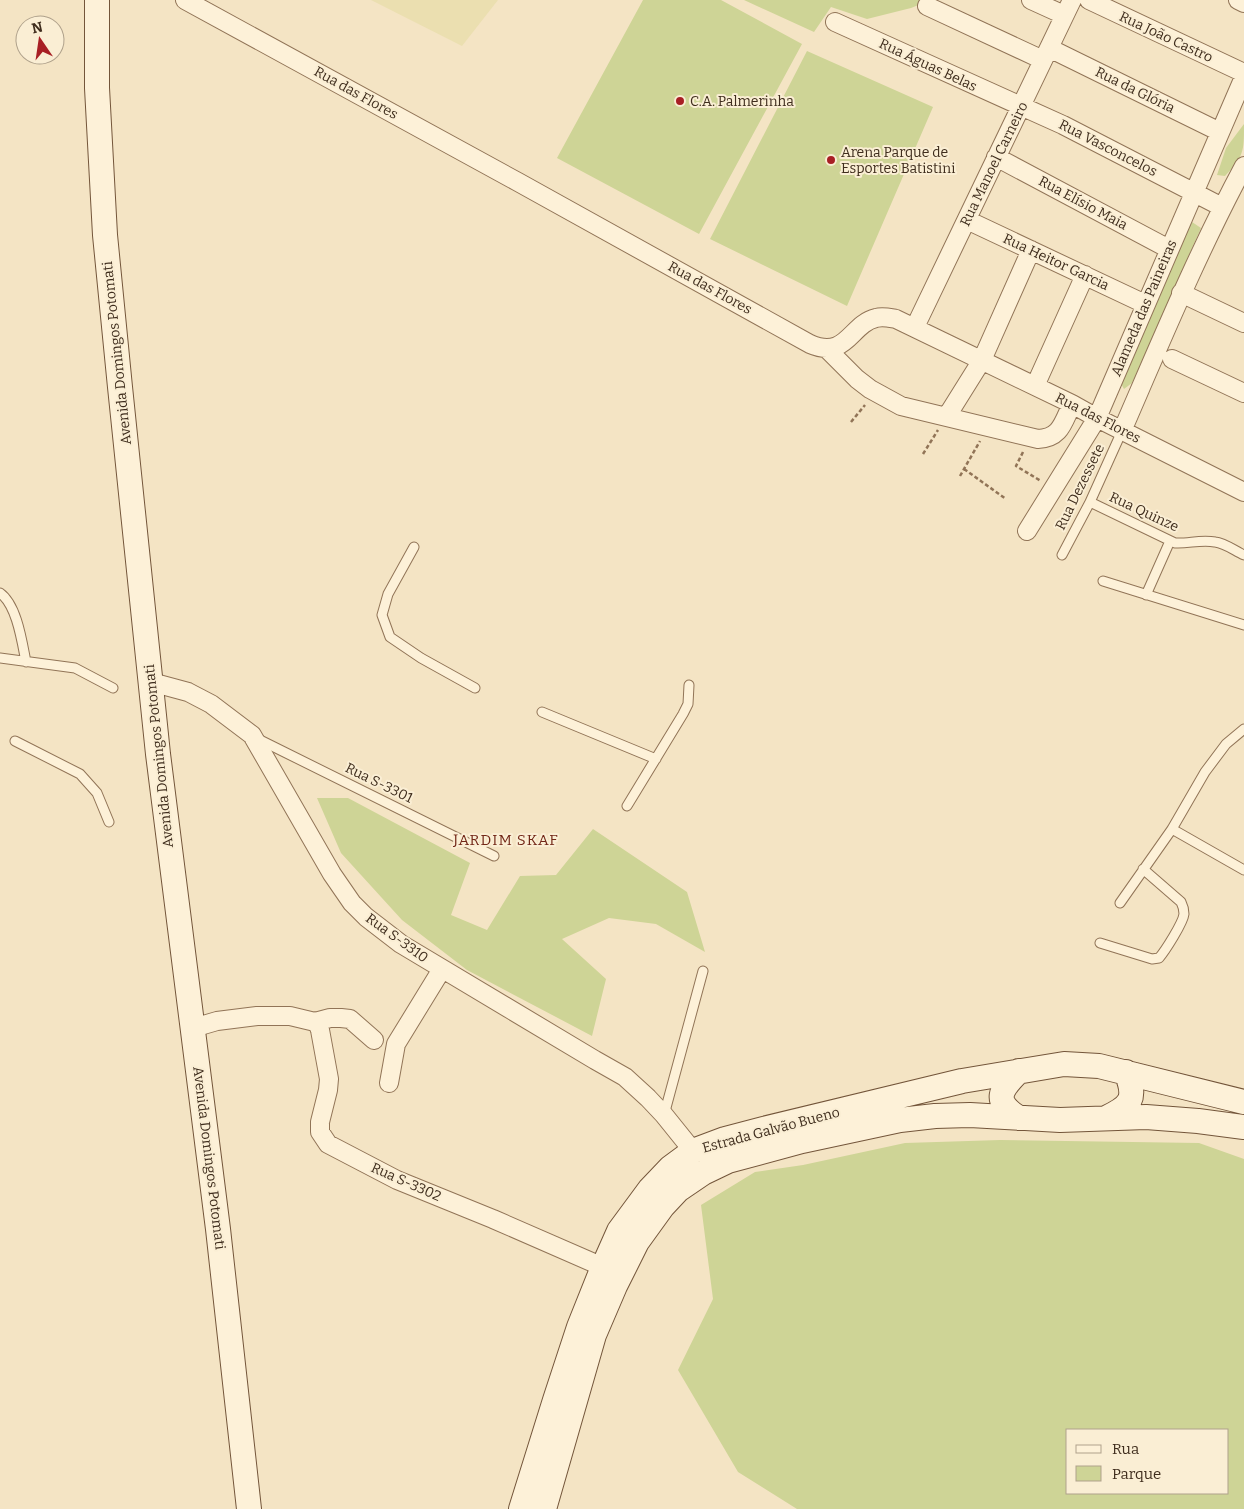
<svg xmlns="http://www.w3.org/2000/svg" width="1244" height="1509" font-family="Bitter,serif">
  <style>
    .farmland { fill: #ebdfb0 }
    .green { fill: #ced496; fill-rule: evenodd }
    .lines { fill: none; stroke-linecap: round; stroke-linejoin: round }
    .lane-casing { stroke: #917457; stroke-width: 11 }
    .street-casing { stroke: #917457; stroke-width: 20 }
    .secondary-casing { stroke: #73553a; stroke-width: 26 }
    .path { stroke: #917457; stroke-width: 2.5; stroke-dasharray: 4 2.5; stroke-linecap: butt }
    .lane { stroke: #fdf1d8; stroke-width: 9 }
    .street { stroke: #fdf1d8; stroke-width: 18 }
    .secondary { stroke: #fdf1d8; stroke-width: 24 }
    .poi-dot { fill: #a81f24; stroke: #faeed4; stroke-width: 2 }
    .labels { text-anchor: middle; dominant-baseline: central; stroke-width: 4; stroke-linejoin: round; paint-order: stroke }
    .street-label { font-size: 14px; fill: #3f2d1d; stroke: #faeed4 }
    .poi-label { font-size: 14px; fill: #3f2d1d; stroke: #faeed4; text-anchor: start }
    .neighbourhood-label { font-size: 15px; letter-spacing: 1px; fill: #722717; stroke: #faeed4 }
  </style>
  <rect width="100%" height="100%" fill="#f4e4c4"/>
  <path class="farmland" d="M371,0H498L462,46Z"/>
  <path class="green" d="M643,0H721L802,44L699,234L557,158Z
    M744,0H931L911,8L867,19L831,7L814,32Z
    M807,51L933,107L847,306L710,239Z
    M1244,124C1244,152 1244,156 1225,176L1217,175L1226,148Z
    M1192,222L1201,228L1132,383L1124,389L1119,380Z
    M317,798H348L470,863L451,915L487,930L520,876L556,875L593,829L687,892L705,952L656,924L609,918L562,939L606,979L592,1036L467,970L402,920L341,853Z
    M1000,1140L1199,1143L1244,1159V1509H797L738,1472L678,1370L713,1299L701,1205L755,1172L803,1165L905,1143ZM1068,1430H1228V1493H1068Z"/>
  <g class="lines">
    <defs>
      <path id="lane" d="M1090,502L1175,543C1188,544 1201,539 1215,542C1225,543 1235,551 1244,555
        M414,547L388,594L382,615L390,637L421,658L475,688
        M1062,555L1090,502L1122,431
        M1103,581L1244,625
        M0,593C17,605 22,642 26,662
        M1146,595L1170,541
        M0,658L75,668L113,688
        M542,712L656,759
        M256,738L494,856
        M15,741L80,774L97,793L109,822
        M627,806L683,714L688,704L689,685
        M1172,829L1244,870
        M1120,903L1172,829L1205,772L1226,744L1244,729
        M1100,943L1152,959L1159,958C1165,951 1183,923 1184,914C1184,910 1183,906 1181,902L1143,869
        M664,1115L703,971"/>
      <path id="street" d="M185,0L518,182L810,344C847,360 850,324 876,318C883,316 890,318 896,319L1072,404L1097,418L1244,492
        M1031,0L1064,15
        M1089,0L1244,73
        M1238,0L1244,3
        M927,6L1043,60
        M835,22L1063,125L1222,207
        M1049,48L1220,132
        M996,157L1169,249
        M967,220L1145,304
        M1181,293L1244,323
        M915,327L1072,0
        M826,348L857,379L870,389L901,406L1038,439C1061,438 1063,422 1072,404
        M1172,359L1244,393
        M1035,386L1085,275
        M947,416L982,360L1031,250
        M1122,431C1161,341 1198,252 1244,166
        M1027,531L1097,418L1244,77
        M151,682L188,692L211,704L252,735L332,874L352,903L366,917L401,944L595,1060L625,1077L648,1098L664,1115L693,1151
        M315,1022L318,1025L320,1030L329,1079L328,1090L320,1122V1132L328,1144L397,1180L493,1219L603,1267
        M193,1028L217,1021L257,1016H290L315,1022L330,1018H341L350,1019L374,1040
        M389,1083L396,1044L442,969"/>
      <path id="secondary" d="M97,0V88L105,235L120,387L158,754L218,1229L249,1509
        M1019,1118C992,1101 1000,1090 1019,1071
        M1106,1118C1131,1106 1137,1099 1126,1072
        M521,1509L555,1400L579,1327L603,1267L619,1231L650,1189L670,1168L693,1151L725,1139L763,1129L962,1081L1064,1064L1099,1066L1244,1102
        M544,1509L594,1335L615,1286L637,1242L663,1206L678,1190L703,1173L728,1161L802,1141L900,1120L935,1116L970,1115L1060,1120L1146,1117L1198,1121L1244,1127"/>
    </defs>
    <use href="#lane" class="lane-casing"/>
    <use href="#street" class="street-casing"/>
    <use href="#secondary" class="secondary-casing"/>
    <path class="path" d="M851,422L865,405
      M1023,452L1016,466L1041,481
      M923,454L938,430
      M964,469L1006,499
      M960,476L980,441"/>
    <use href="#lane" class="lane"/>
    <use href="#street" class="street"/>
    <use href="#secondary" class="secondary"/>
  </g>
  <g class="poi-dot">
    <circle cx="680" cy="101" r="5"/>
    <circle cx="831" cy="160" r="5"/>
  </g>
  <g class="labels">
    <g class="street-label">
      <text transform="translate(1166 37) rotate(25)">Rua João Castro</text>
      <text transform="translate(928 65) rotate(25)">Rua Águas Belas</text>
      <text transform="translate(1135 90) rotate(26)">Rua da Glória</text>
      <text transform="translate(356 93) rotate(29)">Rua das Flores</text>
      <text transform="translate(1108 148) rotate(27)">Rua Vasconcelos</text>
      <text transform="translate(994 164) rotate(-64)">Rua Manoel Carneiro</text>
      <text transform="translate(1083 203) rotate(28)">Rua Elísio Maia</text>
      <text transform="translate(1056 262) rotate(25)">Rua Heitor Garcia</text>
      <text transform="translate(710 288) rotate(29)">Rua das Flores</text>
      <text transform="translate(1144 308) rotate(-67)">Alameda das Paineiras</text>
      <text transform="translate(117 353) rotate(-96)">Avenida Domingos Potomati</text>
      <text transform="translate(1098 418) rotate(27)">Rua das Flores</text>
      <text transform="translate(1080 487) rotate(-64)">Rua Dezessete</text>
      <text transform="translate(1144 512) rotate(25)">Rua Quinze</text>
      <text transform="translate(159 756) rotate(-96)">Avenida Domingos Potomati</text>
      <text transform="translate(379 783) rotate(26)">Rua S-3301</text>
      <text transform="translate(397 938) rotate(36)">Rua S-3310</text>
      <text transform="translate(771 1130) rotate(-15)">Estrada Galvão Bueno</text>
      <text transform="translate(209 1158) rotate(83)">Avenida Domingos Potomati</text>
      <text transform="translate(406 1182) rotate(24)">Rua S-3302</text>
    </g>
    <g class="poi-label">
      <text x="690" y="101">C.A. Palmerinha</text>
      <text x="841" y="152">Arena Parque de<tspan x="841" dy="16">Esportes Batistini</tspan></text>
    </g>
    <g class="neighbourhood-label">
      <text x="506" y="840">JARDIM SKAF</text>
    </g>
  </g>
  <rect x="1066" y="1429" width="162" height="65" fill="#faeed4" stroke="#afa18b"/>
  <rect x="1076" y="1445" width="25" height="8" fill="#fdf1d8" stroke="#afa18b"/>
  <text x="1112" y="1454" font-size="15" fill="#3f2d1d">Rua</text>
  <rect x="1076" y="1466" width="25" height="15" fill="#ced496" stroke="#afa18b"/>
  <text x="1112" y="1479" font-size="15" fill="#3f2d1d">Parque</text>
  <g transform="translate(40 40) rotate(347)"><circle r="24" fill="#faeed4" stroke="#afa18b"/>
  <path d="M0-4L9 19L0 12L-9 19Z" fill="#a81f24"/>
  <text y="-8" font-size="14" font-weight="bold" text-anchor="middle" fill="#3f2d1d">N</text>
  </g>
</svg>
